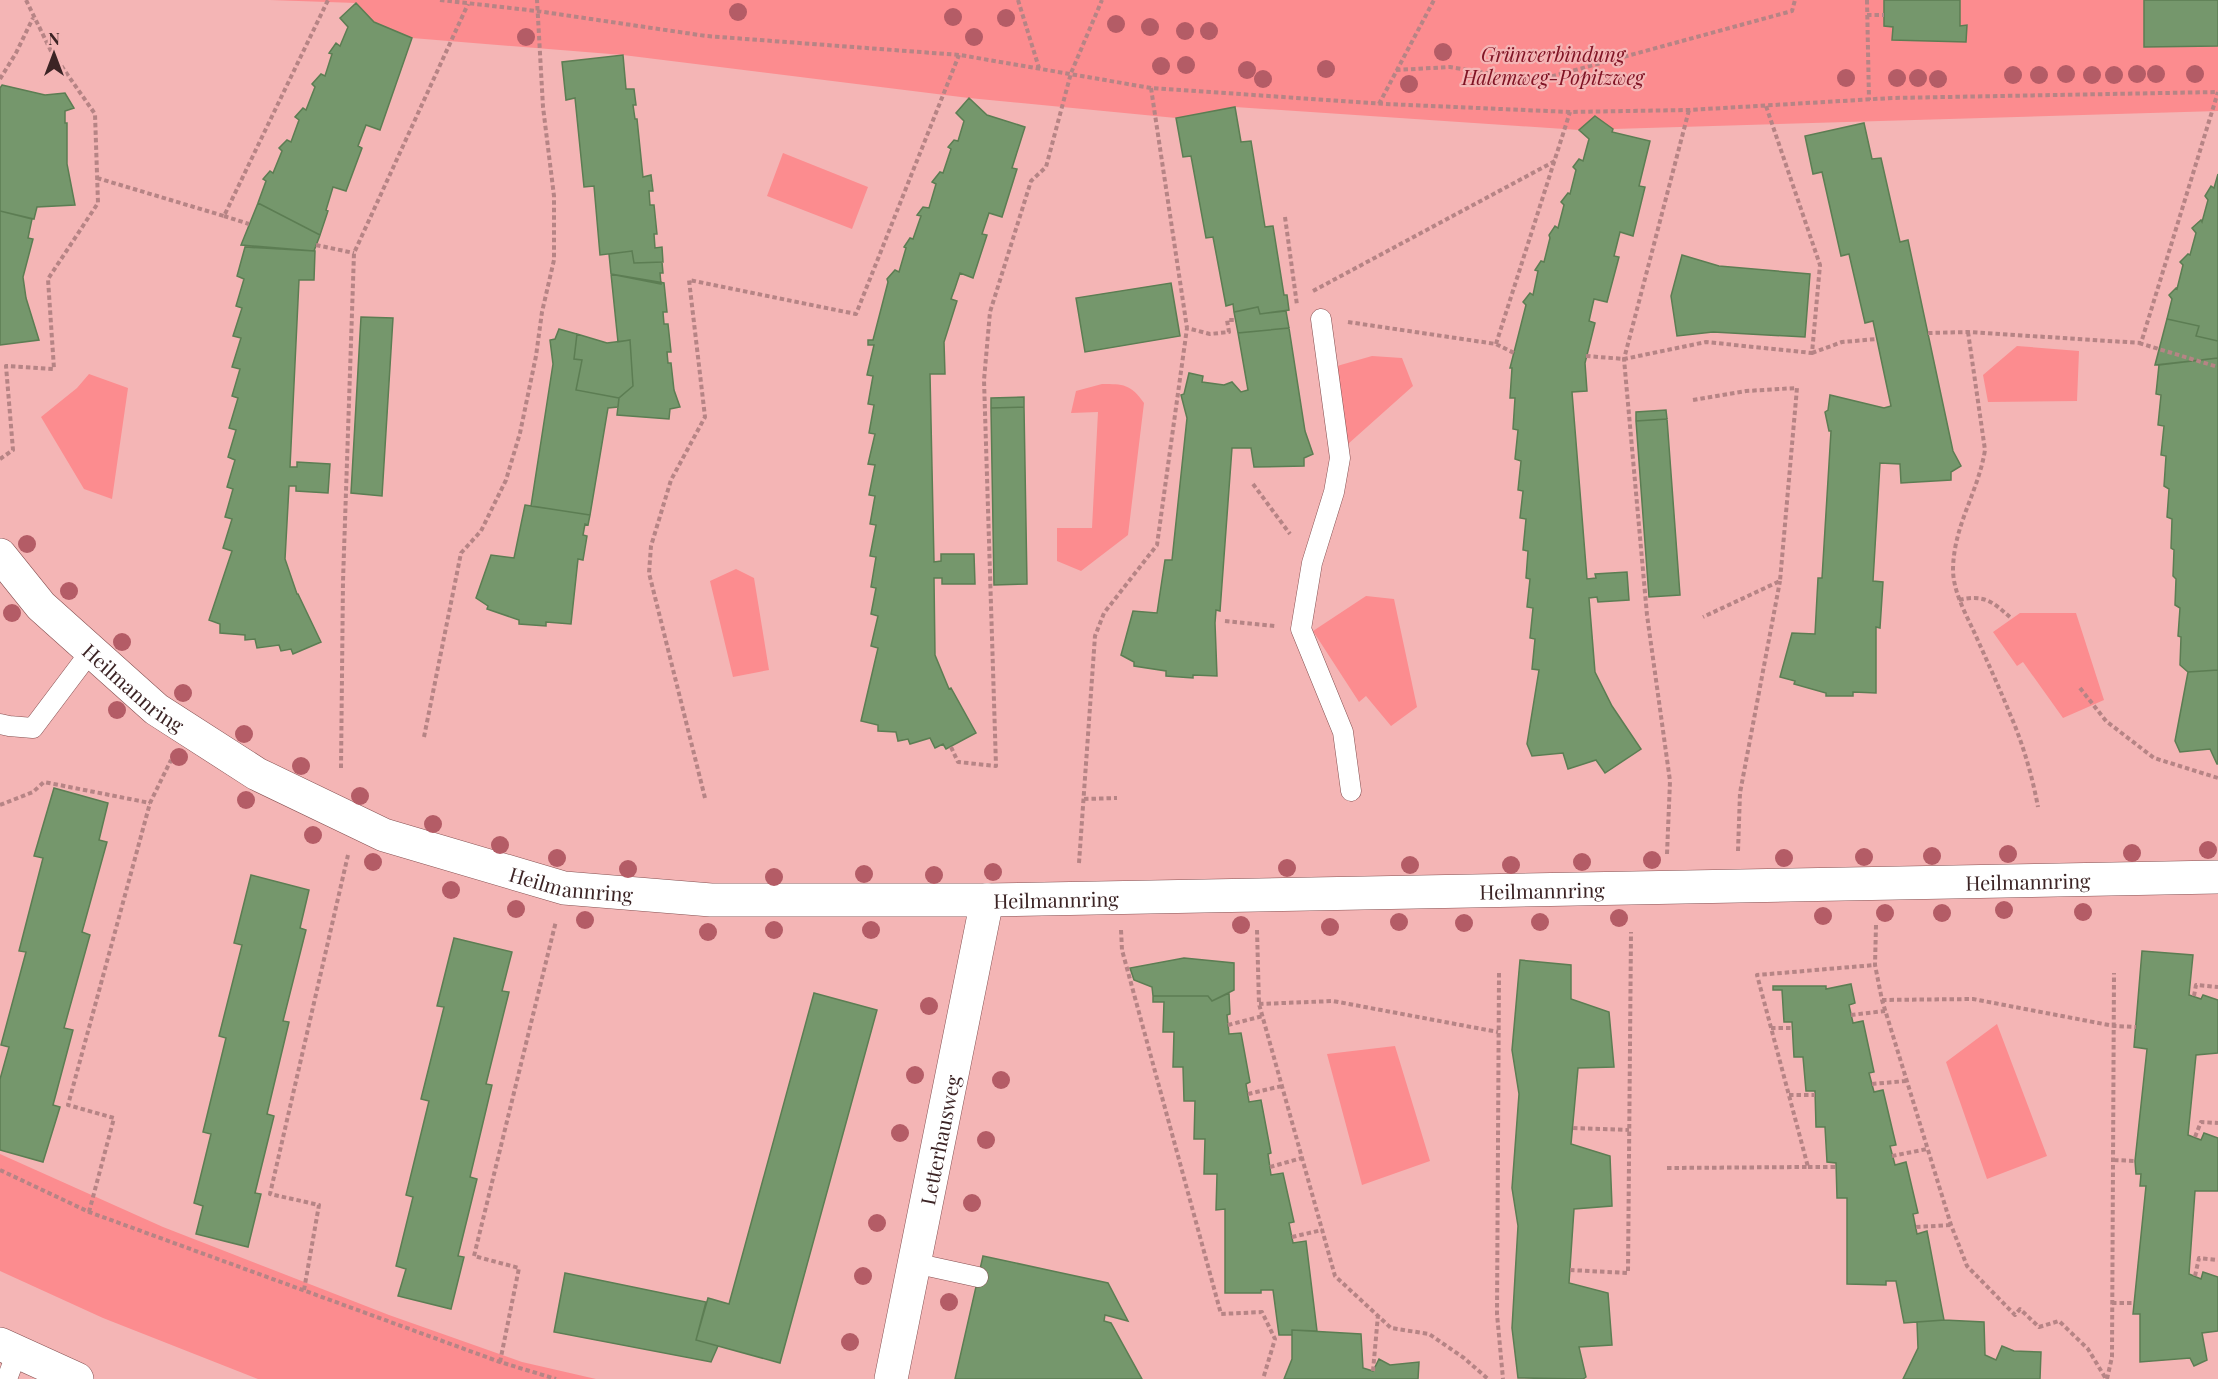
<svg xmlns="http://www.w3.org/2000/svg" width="2218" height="1379" font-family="'Playfair Display',serif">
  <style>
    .green { fill: #fc8c8f }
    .building { fill: #75976c; stroke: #5c7d53; stroke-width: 1.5 }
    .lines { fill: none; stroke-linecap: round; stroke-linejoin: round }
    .lane-casing { stroke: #865051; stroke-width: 21 }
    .street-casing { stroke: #865051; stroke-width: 34 }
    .secondary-casing { stroke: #865051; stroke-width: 34 }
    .path { stroke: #b68485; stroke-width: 4; stroke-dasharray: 4.5 3; stroke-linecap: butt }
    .lane { stroke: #fff; stroke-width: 20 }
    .street { stroke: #fff; stroke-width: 33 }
    .secondary { stroke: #fff; stroke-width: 33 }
    .tree { fill: #b45c66 }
    .labels { text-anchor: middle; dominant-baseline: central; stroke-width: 4.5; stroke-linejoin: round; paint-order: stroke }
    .park-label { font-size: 20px; font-style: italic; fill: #801425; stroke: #f4b5b5 }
    .street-label { font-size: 20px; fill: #3c2425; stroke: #f4b5b5 }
  </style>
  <rect width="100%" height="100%" fill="#f4b5b5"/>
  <path class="green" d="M270,0H2218V111L1613,129L1595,116L1579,130L1235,107L1176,118L969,98L623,55L412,38L374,22L356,3Z
    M783,153L868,187L852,229L767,196Z
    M2017,346L2079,351L2077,401L1988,402L1983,375Z
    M1372,356L1402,358L1413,386L1348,444L1337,366Z
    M89,374L128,388L112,499L84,489L41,417L77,388Z
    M1102,384C1123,384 1131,384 1144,403L1128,535L1081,571L1057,561V528H1092L1098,412L1071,413L1076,391Z
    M736,569L754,578L769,670L733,677L710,581Z
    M1366,596L1394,599L1417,707L1391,726L1366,696L1359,702L1313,631Z
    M2020,613H2076L2104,700L2063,718L2023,662L2017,666L1993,632Z
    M1997,1024L2047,1156L1987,1179L1946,1062Z
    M1395,1046L1430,1161L1362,1185L1327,1054Z
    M0,1154L163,1227L389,1315L522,1362L596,1379H258L103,1318L0,1271Z"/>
  <path class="building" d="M1884,0H1960V26L1967,25L1966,42L1892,40L1893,27L1884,26Z
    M2144,0H2218V46L2144,47Z
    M356,3L374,22L412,38L380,130L366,125L358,146L362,148L346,191L333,187L326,210L328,211L320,235L258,203L266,181L263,179L270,171L273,173L282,151L279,148L287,140L291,142L299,120L295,117L303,108L306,110L315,87L312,84L321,74L325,76L332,54L329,53L336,43L340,46L348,27L340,18Z
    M623,55L626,89H634L636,105H633L635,119H637L643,177L651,175L653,191H649L650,205H654L657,234H654L655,248L662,247L663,262L634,263L632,251L600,255L594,186L584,187L575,98L566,100L562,62Z
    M2,85L45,95L65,93L74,108L65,111V123H67V164L75,205L37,207L34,219L0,211V88Z
    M969,98L987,115L1025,127L1012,168L1017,169L1002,217L989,213L982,234L987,235L973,278L960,273L955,288L951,299L957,301L944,342L945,374H930L934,562L941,561V554H974L975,584H942V578H934L935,655L949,689L951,688L976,733L946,749L943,744L935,748L930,738L910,744L908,739L898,741L896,732L878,731V725L861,721L878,648L871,646L878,616L871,614L876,588L871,587L876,557L870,556L876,525L870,524L875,496L869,495L875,465L868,464L875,434L869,433L874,405L868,404L873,376L867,375L874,345H868V340H873L888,282L887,279L895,270L899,272L906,248L904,247L910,238L913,239L921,216L917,215L923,207L929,208L936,184L932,182L940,172L943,173L951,149L948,147L954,140L958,141L964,121L956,113Z
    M1235,107L1241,142L1251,141L1265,227L1273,226L1284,295H1287L1289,310L1260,314L1258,307L1234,312L1233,304L1226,306L1213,237L1206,238L1191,156L1183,157L1176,118Z
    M1595,116L1613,129L1612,132L1650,141L1639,186L1645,187L1633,236L1620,232L1614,256L1619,257L1607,302L1594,299L1589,321L1595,323L1585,363L1587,391L1572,392L1587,579L1596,578L1595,574L1627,572L1629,600L1598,602L1597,597L1589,598L1595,672L1612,706L1641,749L1605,773L1596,760L1568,769L1563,753L1532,756L1527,744L1539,670L1532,669L1535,639L1530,638L1533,608L1527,607L1530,579L1526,578L1528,551L1523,550L1526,519L1520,518L1523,491L1518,490L1521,461L1515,459L1518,430L1513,429L1515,398H1510L1512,368H1510L1526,305L1523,302L1530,293L1533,295L1538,271L1535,270L1541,261L1544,262L1550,238L1549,235L1555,226L1558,228L1564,205L1561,202L1568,193L1570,194L1576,170L1573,167L1579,159L1583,161L1589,139L1579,130Z
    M1864,123L1872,159L1881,158L1900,242L1908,240L1953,451L1961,466L1951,472V480L1901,483L1900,464L1880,463L1873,581L1883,582L1880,628L1876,627V693L1853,692V696H1826V693L1794,684L1795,681L1780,677L1792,633L1815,634L1818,578H1822L1831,431H1829L1825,412L1828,410L1830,395L1884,408L1891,406L1873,321L1865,323L1849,254L1841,256L1822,172L1813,174L1805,136Z
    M2218,174V341L2196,336L2199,326L2167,319L2172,299L2169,295L2176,288L2177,289L2183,265L2180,262L2188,254L2190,255L2196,233L2192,228L2201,220L2202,222L2208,200L2205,196L2211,186L2214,188Z
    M258,203L320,235L314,251L241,245Z
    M0,211L32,219L28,238L33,239L23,277L26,298L39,340L0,345Z
    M245,247L315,251L314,280H299L290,467H297V462L330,464L328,493L296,491V486H289L285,559L297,594H298L321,642L293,654L291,649L281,651L279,645L257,648L255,639L245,640V635L220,633V624L209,620L232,551L223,548L232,519L225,517L233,489L227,487L235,460L228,457L236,430L229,428L238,398L232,396L240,369L232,367L241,338L233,336L242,308L236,306L244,279L237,276Z
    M632,251L634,263L662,262L663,273H660L661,284L611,274L609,254Z
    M1682,255L1719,266L1810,274L1805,337L1713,332L1677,336L1671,296Z
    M611,274L664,283L667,312H663L664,324H668L671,352H667L668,363H671L674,390L680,407L670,409L669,419L617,415L619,398L633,386L630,340L618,342Z
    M1171,283L1180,336L1085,352L1076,298Z
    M1258,307L1260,314L1286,311L1289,328L1238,333L1234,312Z
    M361,317L393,318L382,496L351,493Z
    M2167,319L2199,326L2196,336L2218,341V358L2155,365Z
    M1289,328L1305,431L1313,454L1304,458V466L1254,467L1251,448H1232L1220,611L1216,610L1215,623L1217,676L1193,675V678L1166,676V671L1134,666V662L1121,655L1133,611L1157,613L1165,560H1172L1187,418L1181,395L1184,394L1189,373L1203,376L1202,382L1224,385L1232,382L1241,392L1248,390L1238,333Z
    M559,329L577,334L574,359L582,360L576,390L619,398L618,407L608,408L590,515L531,506L553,364L550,340L555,339Z
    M577,334L607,343L630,340L633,386L619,398L576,390L582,360L574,359Z
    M2218,358V670L2188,672L2180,665L2181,637L2178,636L2180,608L2175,605L2176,579L2173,576L2174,550L2171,548L2172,519L2167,517L2169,489L2164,486L2166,456L2161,455L2164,426L2158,425L2161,395L2156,394L2159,365Z
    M1024,397V407L991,408V398Z
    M1024,407L1027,584L994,585L991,408Z
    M1666,410L1667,419L1636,421V412Z
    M1667,419L1680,595L1649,597L1636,421Z
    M525,505L590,515L588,525L585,524L583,535L587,536L583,560L578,559L571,624L546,622V626L519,624V620L487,609L488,606L476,598L491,555L514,558Z
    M2218,670V764H2217L2210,749L2180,752L2175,741L2188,672Z
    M54,788L108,803L99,840L107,842L82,932L90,935L64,1028L73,1030L53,1105L60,1107L43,1162L0,1150V1079L9,1047L1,1045L26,952L19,951L43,858L34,856Z
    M251,875L309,890L300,928L306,930L283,1021L289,1022L267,1114L274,1116L255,1193L261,1194L248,1247L196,1234L203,1206L194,1203L211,1134L203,1132L226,1038L219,1036L242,945L234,943Z
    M454,938L512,952L502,991L509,992L486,1084L492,1085L470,1177L477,1179L458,1256L464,1257L451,1309L398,1296L406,1269L396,1266L413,1197L406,1195L429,1101L421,1099L444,1007L437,1006Z
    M2142,951L2193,955L2189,995L2201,999L2203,995L2218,1000V1053L2196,1055L2188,1135L2201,1140L2204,1133L2218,1138V1191H2195L2189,1274L2201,1279L2203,1272L2218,1277V1331L2202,1333L2207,1360L2194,1366L2190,1358L2140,1362V1314H2133L2146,1186H2140L2141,1174H2136L2135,1161L2147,1049L2134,1047Z
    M1184,958L1234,963V990L1212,1001L1208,996H1153L1152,987L1134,980L1130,968Z
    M1520,960L1571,965V999L1609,1012L1614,1067L1578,1068L1571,1144L1610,1156L1612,1206L1574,1209L1569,1283L1608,1293L1612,1345L1579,1347L1586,1377L1583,1379L1518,1378L1512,1328L1518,1226L1512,1188L1519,1094L1512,1050Z
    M1851,984L1855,1003L1849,1005L1853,1023L1863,1021L1874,1072L1869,1073L1874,1092L1883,1090L1896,1145L1890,1146L1895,1165L1906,1162L1918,1213L1913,1214L1917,1234L1927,1231L1944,1320L1904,1323L1896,1281H1886V1285L1847,1284V1198H1837L1836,1163L1827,1162L1825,1127H1816L1815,1091H1806L1803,1057H1794L1792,1022H1784L1782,990H1773V986H1826V989Z
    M814,993L877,1010L780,1363L696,1340L708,1298L729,1304Z
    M1229,993L1230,1014L1227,1015L1229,1034L1241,1033L1250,1082L1246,1084L1249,1102L1261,1100L1271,1153L1268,1154L1271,1175L1283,1173L1294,1222L1289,1223L1293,1243L1306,1241L1317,1331L1292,1330V1335H1279L1273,1290H1261V1293H1225V1209L1216,1210L1217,1174H1204L1205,1139H1194L1195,1101H1184L1183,1067H1173L1174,1032H1163L1164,1002H1153V996H1208L1212,1001Z
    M983,1256L1108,1283L1128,1321L1105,1315L1104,1321L1111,1323L1142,1379H955Z
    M565,1273L706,1302L696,1340L718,1346L711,1362L554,1332Z
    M1944,1320L1984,1322L1985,1355L1996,1360L2002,1346L2014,1351L2041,1352L2040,1379H1903L1918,1348L1917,1322Z
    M1292,1330L1361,1334L1363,1368L1373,1371L1379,1359L1390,1365L1419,1362L1418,1379H1284L1292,1359Z"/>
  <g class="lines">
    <defs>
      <path id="lane" d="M1321,319L1340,458L1334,492L1312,563L1301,629L1343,732L1351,791
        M0,724L9,726L33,728L91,651
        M914,1263L978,1277
        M7,1379L17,1352"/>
      <g id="street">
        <path id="s1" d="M0,555L41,606L156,709L257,774L384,835L564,888L711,900H987L2218,877"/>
        <path id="s2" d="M891,1379L987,900"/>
      </g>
      <path id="secondary" d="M0,1344L77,1379"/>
    </defs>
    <use href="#lane" class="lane-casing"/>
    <use href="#street" class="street-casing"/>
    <use href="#secondary" class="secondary-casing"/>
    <path class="path" d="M440,0L537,11L706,36L960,55L1151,88L1386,104L1570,112L1689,110L1892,98L2218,92
      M1018,0L1039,68
      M1867,0L1869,100
      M1867,15H1884
      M1396,70L1450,67L1535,81L1792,11L1795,0
      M0,79L16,53L33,18
      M1151,88L1187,328L1210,334L1229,332L1227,320H1236
      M1379,104L1434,0
      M97,178L224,216L328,0
      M224,216L249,224
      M1285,217L1297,305
      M316,245L354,253
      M1313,291L1555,161
      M1348,322L1496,344L1514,353
      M1968,332L1985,450C1978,493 1954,524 1953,569C1953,592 1966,614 1975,634C1987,661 1999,687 2010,714C2023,744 2032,775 2038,807
      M1928,333L1968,332L2141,343L2218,92
      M2139,343L2218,367
      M1496,344L1570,112
      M1812,353L1842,342L1877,339
      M1586,356L1624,359L1706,342L1812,353L1820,265L1766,106
      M1693,400L1746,391L1797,388L1780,581L1703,617
      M0,459L13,450L6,366L54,369L48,279L98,203L95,114L51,51L26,0
      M1253,484L1290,534
      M1959,600C1985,594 1993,602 2012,619
      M1225,621L1275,626
      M2080,688L2106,721L2154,758L2218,778
      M424,737L461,553L481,531L506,480L520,433L536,356L542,312L554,260V196L543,107L537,0
      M951,747L958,762L996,766L984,380L990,312L1031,181L1046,167L1071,73L1102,0
      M341,768L343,581L354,253L468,4
      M705,798L649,573L651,546L671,480L705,417L689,280L856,314L959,55
      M1084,799L1117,798
      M0,805L33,792L44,782L150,803
      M1738,851L1740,793L1780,581
      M1667,854L1670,781L1647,615L1624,359L1689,110
      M1079,863L1095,636L1104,613L1157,545L1187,328
      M1876,925L1875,965L1882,1000L1951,1225L1967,1266L2015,1315L2020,1309L2039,1327L2059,1321L2088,1349L2106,1379
      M1121,930L1122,950L1221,1314L1262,1312L1275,1339L1263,1379
      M1257,930L1259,1004L1335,1276L1391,1328L1429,1334L1464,1358L1488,1379
      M1499,973L1497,1314L1503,1379
      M2194,996L2196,985L2218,987
      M1882,1000L1973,999L2114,1026L2136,1027
      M1259,1004L1333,1001L1498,1032
      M1851,1015L1885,1011
      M1228,1025L1263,1016
      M1771,1028H1793
      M1872,1084L1906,1081
      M1248,1094L1282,1086
      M1789,1095H1815
      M1573,1128L1629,1130
      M2195,1137L2201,1122L2218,1123
      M1892,1156L1927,1149
      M2114,1160L2135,1161
      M1270,1167L1302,1158
      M1808,1167H1836
      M1667,1168L1808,1167L1757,975L1875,965
      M0,1170L89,1212L500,1362L556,1379
      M89,1212L114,1118L68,1105L150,803L171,760
      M1916,1227L1951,1225
      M1292,1237L1322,1230
      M1570,1270L1628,1273L1631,932
      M2195,1276L2199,1258L2218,1260
      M304,1290L319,1205L270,1194L348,855
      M2112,1303H2134
      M500,1362L519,1268L474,1256L556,921
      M1373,1371L1378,1315
      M2107,1379L2112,1357L2114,973"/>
    <use href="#lane" class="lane"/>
    <use href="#street" class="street"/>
    <use href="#secondary" class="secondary"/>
  </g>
  <g class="tree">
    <circle cx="738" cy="12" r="9"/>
    <circle cx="953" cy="17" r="9"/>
    <circle cx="1006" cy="18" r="9"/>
    <circle cx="1116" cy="24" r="9"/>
    <circle cx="1150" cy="27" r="9"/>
    <circle cx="1185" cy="31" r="9"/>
    <circle cx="1209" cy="31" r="9"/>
    <circle cx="526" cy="37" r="9"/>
    <circle cx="974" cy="37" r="9"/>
    <circle cx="1443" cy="52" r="9"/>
    <circle cx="1186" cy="65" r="9"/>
    <circle cx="1161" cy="66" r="9"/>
    <circle cx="1326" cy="69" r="9"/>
    <circle cx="1247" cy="70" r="9"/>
    <circle cx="2066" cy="74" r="9"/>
    <circle cx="2137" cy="74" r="9"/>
    <circle cx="2156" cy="74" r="9"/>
    <circle cx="2195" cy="74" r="9"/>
    <circle cx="2013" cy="75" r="9"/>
    <circle cx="2039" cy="75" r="9"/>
    <circle cx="2092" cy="75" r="9"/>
    <circle cx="2114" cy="75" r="9"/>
    <circle cx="1846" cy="78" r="9"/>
    <circle cx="1897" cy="78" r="9"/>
    <circle cx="1918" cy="78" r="9"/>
    <circle cx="1263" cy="79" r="9"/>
    <circle cx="1938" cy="79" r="9"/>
    <circle cx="1409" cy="84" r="9"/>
    <circle cx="27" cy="544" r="9"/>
    <circle cx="69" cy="591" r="9"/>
    <circle cx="12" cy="613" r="9"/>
    <circle cx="122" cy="642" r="9"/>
    <circle cx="183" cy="693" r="9"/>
    <circle cx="117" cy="710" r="9"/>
    <circle cx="244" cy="734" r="9"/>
    <circle cx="179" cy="757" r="9"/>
    <circle cx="301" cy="766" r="9"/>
    <circle cx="360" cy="796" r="9"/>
    <circle cx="246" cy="800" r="9"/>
    <circle cx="433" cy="824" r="9"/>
    <circle cx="313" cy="835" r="9"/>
    <circle cx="500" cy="845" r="9"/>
    <circle cx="2208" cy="850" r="9"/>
    <circle cx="2132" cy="853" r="9"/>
    <circle cx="2008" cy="854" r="9"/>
    <circle cx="1932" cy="856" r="9"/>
    <circle cx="1864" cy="857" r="9"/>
    <circle cx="557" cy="858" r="9"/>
    <circle cx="1784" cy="858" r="9"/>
    <circle cx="1652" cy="860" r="9"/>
    <circle cx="373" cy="862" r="9"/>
    <circle cx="1582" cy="862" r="9"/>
    <circle cx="1410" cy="865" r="9"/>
    <circle cx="1511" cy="865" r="9"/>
    <circle cx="1287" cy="868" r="9"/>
    <circle cx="628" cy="869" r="9"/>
    <circle cx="993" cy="872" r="9"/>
    <circle cx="864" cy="874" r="9"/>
    <circle cx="934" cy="875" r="9"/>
    <circle cx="774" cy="877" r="9"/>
    <circle cx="451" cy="890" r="9"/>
    <circle cx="516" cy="909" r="9"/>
    <circle cx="2004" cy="910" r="9"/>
    <circle cx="2083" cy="912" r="9"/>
    <circle cx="1885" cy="913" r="9"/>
    <circle cx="1942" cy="913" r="9"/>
    <circle cx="1823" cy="916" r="9"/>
    <circle cx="1619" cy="918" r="9"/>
    <circle cx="585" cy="920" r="9"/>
    <circle cx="1399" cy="922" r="9"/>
    <circle cx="1540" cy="922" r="9"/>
    <circle cx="1464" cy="923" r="9"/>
    <circle cx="1241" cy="925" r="9"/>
    <circle cx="1330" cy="927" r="9"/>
    <circle cx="774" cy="930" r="9"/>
    <circle cx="871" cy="930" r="9"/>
    <circle cx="708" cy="932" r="9"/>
    <circle cx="929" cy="1006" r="9"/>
    <circle cx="915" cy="1075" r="9"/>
    <circle cx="1001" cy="1080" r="9"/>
    <circle cx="900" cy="1133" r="9"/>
    <circle cx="986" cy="1140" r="9"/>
    <circle cx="972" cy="1203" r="9"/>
    <circle cx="877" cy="1223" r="9"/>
    <circle cx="863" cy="1276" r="9"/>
    <circle cx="949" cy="1302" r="9"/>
    <circle cx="850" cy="1342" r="9"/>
  </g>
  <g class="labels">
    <g class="park-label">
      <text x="1553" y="53">Grünverbindung<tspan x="1553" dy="23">Halemweg-Popitzweg</tspan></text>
    </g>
    <g class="street-label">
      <text stroke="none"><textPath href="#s1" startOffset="189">Heilmannring</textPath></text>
      <text stroke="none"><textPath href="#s1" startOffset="2133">Heilmannring</textPath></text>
      <text stroke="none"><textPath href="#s1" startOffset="675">Heilmannring</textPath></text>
      <text stroke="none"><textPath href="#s1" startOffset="1647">Heilmannring</textPath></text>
      <text stroke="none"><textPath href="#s1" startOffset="1161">Heilmannring</textPath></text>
      <text stroke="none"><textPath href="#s2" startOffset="244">Letterhausweg</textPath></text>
    </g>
  </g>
  <g transform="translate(54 54)" stroke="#f4b5b5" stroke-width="4.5" paint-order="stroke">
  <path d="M0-4.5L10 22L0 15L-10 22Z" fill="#3c2425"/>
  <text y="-9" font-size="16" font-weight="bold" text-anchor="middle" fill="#3c2425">N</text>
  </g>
</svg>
